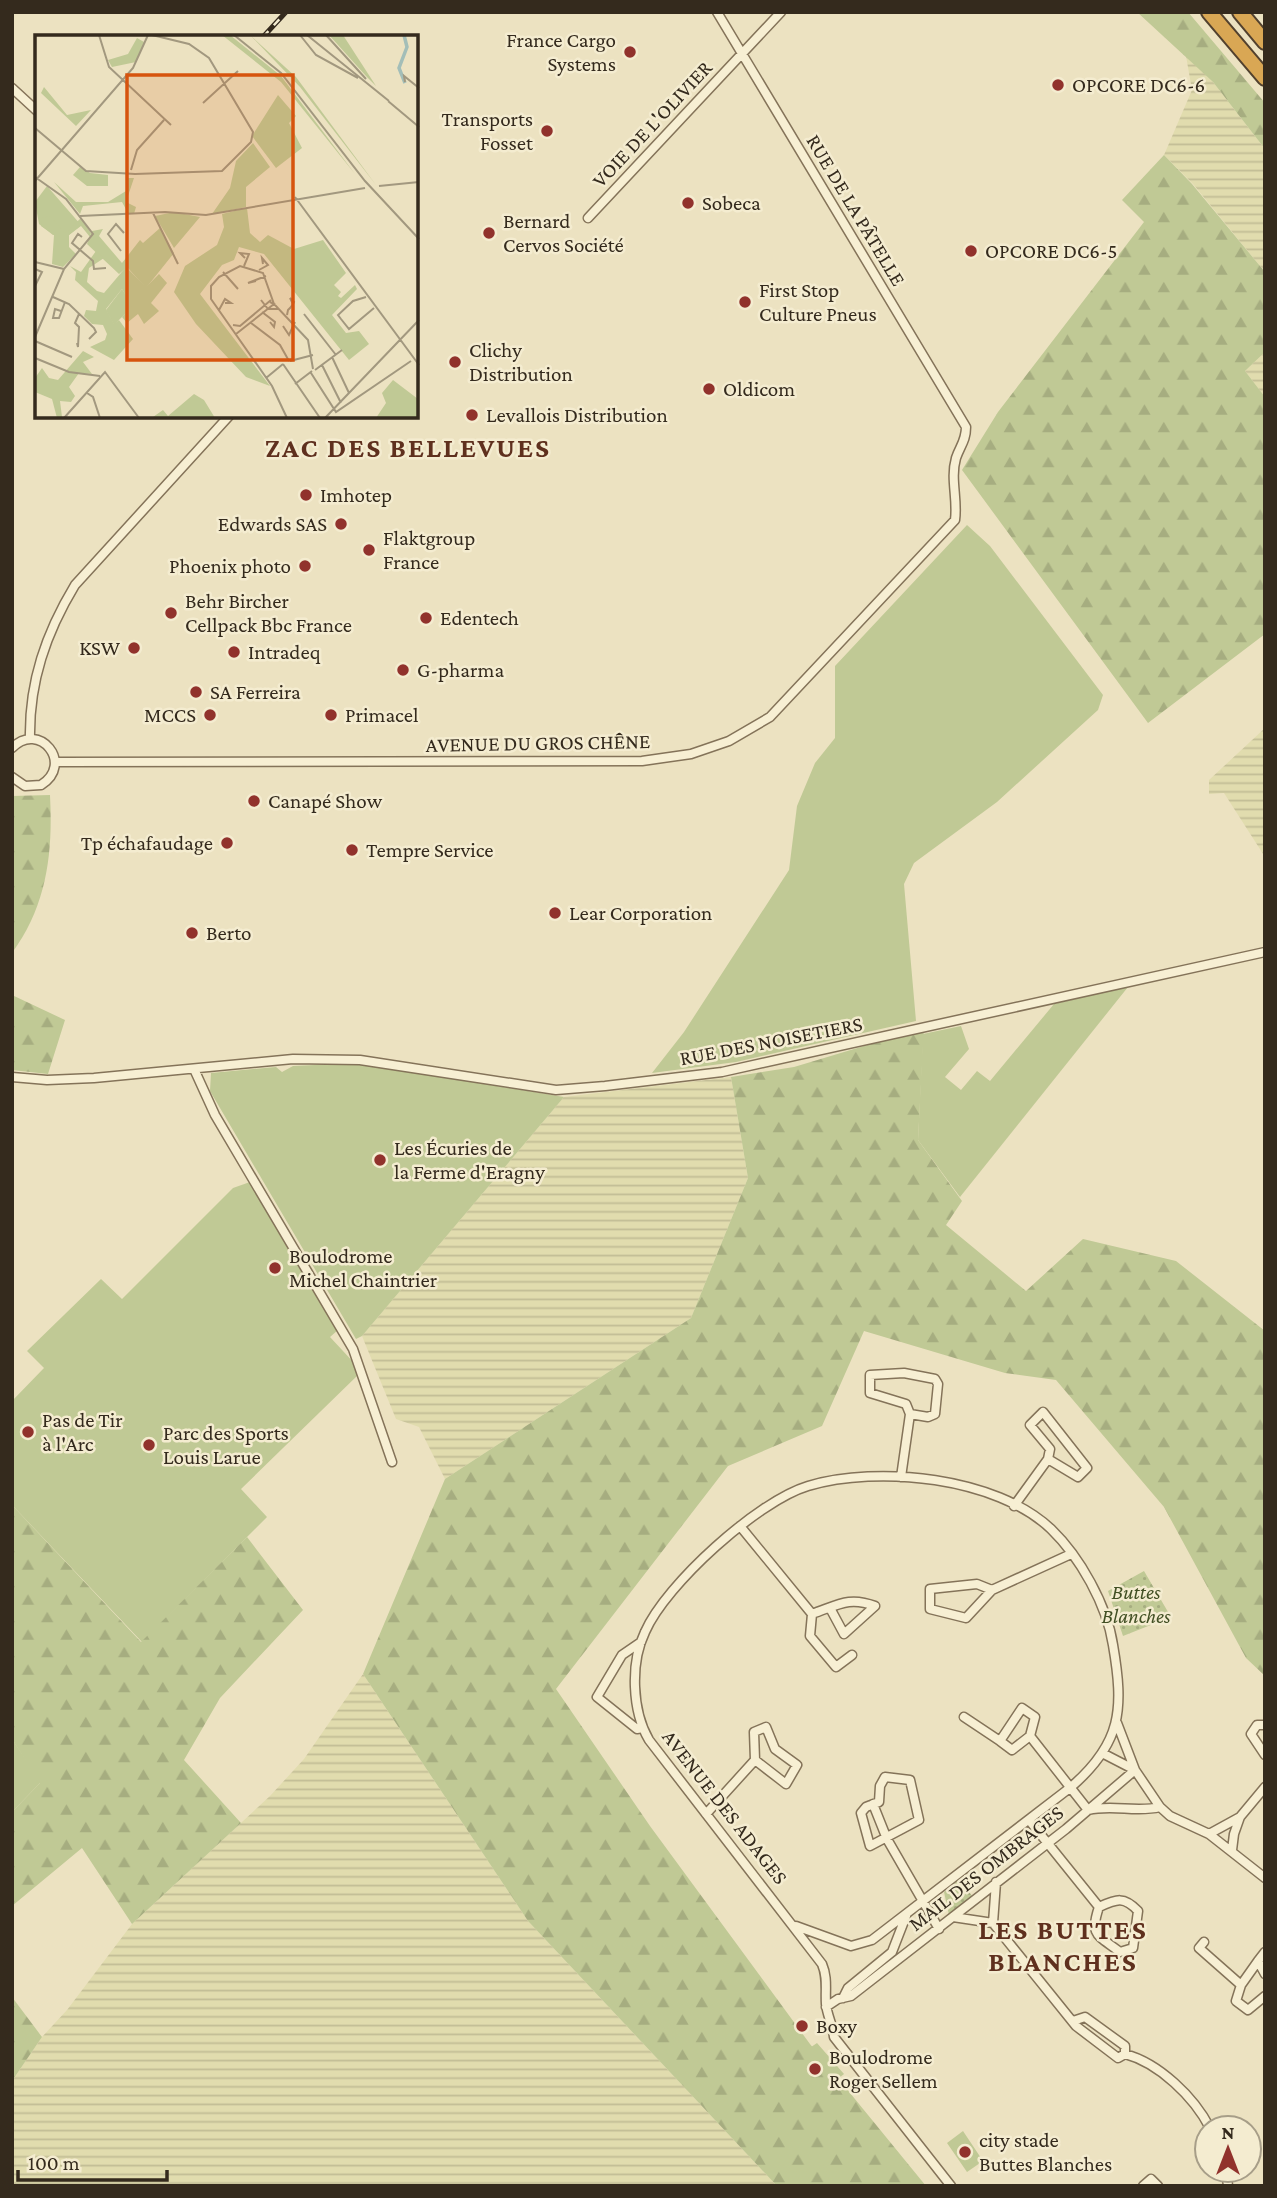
<svg xmlns="http://www.w3.org/2000/svg" width="1277" height="2198" font-family="'Crimson Pro',serif">
  <style>
    .farmland { fill: url(#farmland-rules) }
    .green { fill: #c0c995 }
    .forest { fill: url(#forest-firs) }
    .park { fill: url(#park-dots) }
    .lines { fill: none; stroke-linecap: round; stroke-linejoin: round }
    .street-casing { stroke: #847359; stroke-width: 11 }
    .highway-casing { stroke: #52412e; stroke-width: 18 }
    .street { stroke: #f7efd3; stroke-width: 8 }
    .highway { stroke: #d9a754; stroke-width: 14 }
    .rail-casing { stroke: #342a1d; stroke-width: 5 }
    .rail { stroke: #f4ecd0; stroke-width: 2.5; stroke-dasharray: 8; stroke-linecap: butt }
    .poi-dot { fill: #91322c; stroke: #f4ecd0; stroke-width: 2.5 }
    .labels { text-anchor: middle; dominant-baseline: central; stroke-width: 5; stroke-linejoin: round; paint-order: stroke }
    .poi-label { font-size: 21px; fill: #342a1d; stroke: #f4ecd0; text-anchor: start }
    .street-label { font-size: 21px; fill: #342a1d; stroke: #f4ecd0 }
    .park-label { font-size: 21px; font-style: italic; fill: #425024; stroke: #f4ecd0 }
    .district-label { font-size: 28px; font-weight: bold; letter-spacing: 2px; fill: #5f301e; stroke: #f4ecd0 }
    .inset-river { fill: none; stroke: #a3beb8; stroke-width: 3.5 }
    .inset-road { fill: none; stroke: #a2987f; stroke-width: 2 }
    .view { fill: #d6540e; fill-opacity: 0.15; stroke: #d6540e; stroke-width: 3.5 }
    .inset-edge { fill: none; stroke: #342a1d; stroke-width: 3.5 }
  </style>
  <defs>
    <pattern id="farmland-rules" width="6" height="5" patternUnits="userSpaceOnUse" patternTransform="scale(1.75)"><rect width="6" height="5" fill="#e1dcae"/><path d="M0 2.5h6" fill="none" stroke="#c2bd95"/></pattern>
    <pattern id="forest-firs" width="22" height="20" patternUnits="userSpaceOnUse" patternTransform="scale(1.75)"><rect width="22" height="20" fill="#c0c995"/><path d="M5 1l3.5 6h-7zM16 11l3.5 6h-7z" fill="#a6ad80"/></pattern>
    <pattern id="park-dots" width="8" height="8" patternUnits="userSpaceOnUse" patternTransform="scale(1.75)"><rect width="8" height="8" fill="#c0c995"/><path d="M2 2h.1M6 6h.1" fill="none" stroke="#a6ad80" stroke-width="1.8" stroke-linecap="round"/></pattern>
  </defs>
  <rect width="100%" height="100%" fill="#ece2c1"/>
  <path class="farmland" d="M1186,56L1213,82L1265,149V272L1193,184L1164,155L1192,90Z
    M1265,352V397L1245,371Z
    M1265,728V857L1224,793L1209,794V780Z
    M731,1077L748,1178L691,1318L445,1479L419,1427L396,1419L362,1336L564,1097Z
    M363,1674L528,1921L777,2186H12V2081L42,2037L67,2010L132,1924L270,1796L304,1759Z"/>
  <path class="green" d="M967,525L990,546L1103,695L1098,710L997,802L914,863L904,884L916,1021L736,1062L652,1073L684,1032L789,870L797,806L815,763L835,738V666Z
    M1128,987L960,1197L918,1140L923,1034L961,1026L969,1049L945,1077L961,1090L977,1071L990,1081L1054,1004Z
    M357,1063L564,1097L362,1336L356,1339L210,1091L211,1073L276,1067L282,1072L293,1066Z
    M250,1182L338,1330L330,1337L356,1365L358,1375L241,1489L267,1517L142,1642L12,1505V1401L44,1368L27,1351L101,1279L122,1299L233,1188Z
    M12,1739L41,1782L12,1812Z
    M817,2043L844,2074L813,2099L786,2064Z
    M963,2131L983,2161L967,2172L947,2143Z"/>
  <path class="forest" d="M1137,12H1188L1265,103V149L1213,82Z
    M1164,155L1192,184L1265,272V352L1245,371L1265,397V634L1148,723L962,470L998,412L1144,222L1122,200Z
    M50,795C53,853 47,905 12,953V796Z
    M12,995L65,1020L48,1074L12,1070Z
    M924,1028L918,1140L962,1201L946,1225L1026,1291L1083,1239L1176,1261L1265,1331V1676L1246,1658L1164,1507L1056,1380L1005,1373L864,1331L822,1426L728,1466L556,1689L650,1826L810,2044L926,2186H777L528,1921L363,1674L445,1479L691,1318L748,1178L731,1077L794,1067Z
    M12,1505L141,1642L247,1537L303,1610L220,1698L184,1760L241,1823L132,1924L82,1848L12,1906V1812L40,1783L12,1739Z
    M12,1997L42,2037L12,2081Z"/>
  <path class="park" d="M1144,1571L1171,1617L1123,1636L1108,1591Z
    M960,1879L972,1896L949,1915L944,1892Z"/>
  <g class="lines">
    <defs>
      <path id="street" d="M12,88L37,111
        M588,218L781,12
        M30,738C29,682 46,633 75,585L229,416
        M12,748C39,720 75,764 41,785L25,786L12,777
        M56,762L642,761L691,754L729,741L770,717L955,520C958,499 950,479 956,458C960,446 966,441 966,427L717,12
        M194,1069L215,1115L353,1349L392,1462
        M12,1077L47,1080L94,1078L293,1059L360,1060L556,1090L605,1086L722,1072L1265,952
        M901,1477L910,1414L906,1404L870,1393V1375L904,1373L935,1379L938,1384L935,1414L928,1417L910,1414
        M1014,1506L1048,1459L1050,1449L1030,1425L1043,1412L1087,1468L1078,1477L1048,1459
        M740,1526L812,1614
        M992,1590L977,1584L930,1589V1609L966,1618L992,1590L1071,1554
        M812,1614C838,1605 849,1596 875,1606L844,1634L830,1608
        M812,1614L810,1636L836,1667L852,1655
        M641,1642L622,1655L597,1697L637,1729L643,1728
        M1022,1708L1035,1717L1030,1736L1012,1750L1000,1741Z
        M964,1717L1000,1741
        M1117,1723L1135,1770L1160,1807L1170,1816L1209,1834L1265,1878
        M1265,1725H1257L1251,1734L1265,1755
        M1030,1736L1088,1810C1113,1804 1136,1813 1160,1807
        M885,1777L910,1780L919,1820L870,1846L861,1813L866,1807L879,1802L880,1786Z
        M873,1804L887,1839L939,1929
        M706,1814L755,1760L754,1732L766,1727L775,1749L797,1765L786,1784L755,1760
        M1029,1820L1099,1907C1117,1899 1124,1896 1138,1911L1133,1948L1120,1952C1098,1935 1089,1936 1099,1907
        M1209,1834L1240,1817L1265,1787
        M1232,1850L1234,1834L1240,1817
        M996,1882L993,1923L1076,2026L1118,2058L1125,2054C1159,2063 1194,2097 1210,2128
        M953,1917L993,1923
        M796,1926L851,1946L872,1940L1071,1787C1122,1743 1124,1709 1113,1645C1107,1605 1080,1557 1051,1529C996,1477 878,1465 808,1486C758,1501 666,1584 645,1632C630,1663 632,1711 649,1740L822,1964C828,1978 825,1990 826,2004C827,2015 833,2026 834,2037L951,2186
        M1204,1942L1199,1948L1241,1985L1236,2001L1248,2010L1265,1996
        M1265,1952L1258,1961L1265,1974
        M1241,1985L1258,1961
        M843,1998L848,1988L892,1952L906,1916
        M826,2007L838,1999L851,1996L1066,1829L1135,1770L1104,1754
        M1073,2021L1085,2017L1125,2046V2054
        M1226,2170L1228,2186
        M1143,2186L1151,2179L1158,2186"/>
      <path id="highway" d="M1209,12L1265,78
        M1240,12L1265,42"/>
    </defs>
    <use href="#street" class="street-casing"/>
    <use href="#highway" class="highway-casing"/>
    <use href="#street" class="street"/>
    <use href="#highway" class="highway"/>
    <defs>
      <path id="rail" d="M263,37L286,12"/>
    </defs>
    <use href="#rail" class="rail-casing"/>
    <use href="#rail" class="rail"/>
  </g>
  <g class="poi-dot">
    <circle cx="630" cy="52" r="7"/>
    <circle cx="1058" cy="85" r="7"/>
    <circle cx="547" cy="131" r="7"/>
    <circle cx="688" cy="203" r="7"/>
    <circle cx="489" cy="233" r="7"/>
    <circle cx="971" cy="251" r="7"/>
    <circle cx="745" cy="302" r="7"/>
    <circle cx="455" cy="362" r="7"/>
    <circle cx="709" cy="389" r="7"/>
    <circle cx="472" cy="415" r="7"/>
    <circle cx="306" cy="495" r="7"/>
    <circle cx="341" cy="524" r="7"/>
    <circle cx="369" cy="550" r="7"/>
    <circle cx="305" cy="566" r="7"/>
    <circle cx="171" cy="613" r="7"/>
    <circle cx="426" cy="618" r="7"/>
    <circle cx="134" cy="648" r="7"/>
    <circle cx="234" cy="652" r="7"/>
    <circle cx="403" cy="670" r="7"/>
    <circle cx="196" cy="692" r="7"/>
    <circle cx="210" cy="715" r="7"/>
    <circle cx="331" cy="715" r="7"/>
    <circle cx="254" cy="801" r="7"/>
    <circle cx="227" cy="843" r="7"/>
    <circle cx="352" cy="850" r="7"/>
    <circle cx="555" cy="913" r="7"/>
    <circle cx="192" cy="933" r="7"/>
    <circle cx="380" cy="1160" r="7"/>
    <circle cx="275" cy="1268" r="7"/>
    <circle cx="28" cy="1432" r="7"/>
    <circle cx="149" cy="1445" r="7"/>
    <circle cx="802" cy="2026" r="7"/>
    <circle cx="815" cy="2069" r="7"/>
    <circle cx="965" cy="2152" r="7"/>
  </g>
  <g class="labels">
    <g class="poi-label">
      <text x="616" y="40" text-anchor="end">France Cargo<tspan x="616" dy="24">Systems</tspan></text>
      <text x="1072" y="85">OPCORE DC6-6</text>
      <text x="533" y="119" text-anchor="end">Transports<tspan x="533" dy="24">Fosset</tspan></text>
      <text x="702" y="203">Sobeca</text>
      <text x="503" y="221">Bernard<tspan x="503" dy="24">Cervos Société</tspan></text>
      <text x="985" y="251">OPCORE DC6-5</text>
      <text x="759" y="290">First Stop<tspan x="759" dy="24">Culture Pneus</tspan></text>
      <text x="469" y="350">Clichy<tspan x="469" dy="24">Distribution</tspan></text>
      <text x="723" y="389">Oldicom</text>
      <text x="486" y="415">Levallois Distribution</text>
      <text x="320" y="495">Imhotep</text>
      <text x="327" y="524" text-anchor="end">Edwards SAS</text>
      <text x="383" y="538">Flaktgroup<tspan x="383" dy="24">France</tspan></text>
      <text x="291" y="566" text-anchor="end">Phoenix photo</text>
      <text x="185" y="601">Behr Bircher<tspan x="185" dy="24">Cellpack Bbc France</tspan></text>
      <text x="440" y="618">Edentech</text>
      <text x="120" y="648" text-anchor="end">KSW</text>
      <text x="248" y="652">Intradeq</text>
      <text x="417" y="670">G-pharma</text>
      <text x="210" y="692">SA Ferreira</text>
      <text x="196" y="715" text-anchor="end">MCCS</text>
      <text x="345" y="715">Primacel</text>
      <text x="268" y="801">Canapé Show</text>
      <text x="213" y="843" text-anchor="end">Tp échafaudage</text>
      <text x="366" y="850">Tempre Service</text>
      <text x="569" y="913">Lear Corporation</text>
      <text x="206" y="933">Berto</text>
      <text x="394" y="1148">Les Écuries de<tspan x="394" dy="24">la Ferme d'Eragny</tspan></text>
      <text x="289" y="1256">Boulodrome<tspan x="289" dy="24">Michel Chaintrier</tspan></text>
      <text x="42" y="1420">Pas de Tir<tspan x="42" dy="24">à l'Arc</tspan></text>
      <text x="163" y="1433">Parc des Sports<tspan x="163" dy="24">Louis Larue</tspan></text>
      <text x="816" y="2026">Boxy</text>
      <text x="829" y="2057">Boulodrome<tspan x="829" dy="24">Roger Sellem</tspan></text>
      <text x="979" y="2140">city stade<tspan x="979" dy="24">Buttes Blanches</tspan></text>
    </g>
    <g class="street-label">
      <text transform="translate(652 124) rotate(-47)">VOIE DE L'OLIVIER</text>
      <text transform="translate(856 210) rotate(59)">RUE DE LA PÂTELLE</text>
      <text transform="translate(538 743) rotate(-1)">AVENUE DU GROS CHÊNE</text>
      <text transform="translate(771 1041) rotate(-11)">RUE DES NOISETIERS</text>
      <text transform="translate(725 1807) rotate(52)">AVENUE DES ADAGES</text>
      <text transform="translate(986 1868) rotate(-38)">MAIL DES OMBRAGES</text>
    </g>
    <g class="park-label">
      <text x="1136" y="1592">Buttes<tspan x="1136" dy="24">Blanches</tspan></text>
    </g>
    <g class="district-label">
      <text x="408" y="447">ZAC DES BELLEVUES</text>
      <text x="1063" y="1929">LES BUTTES<tspan x="1063" dy="32">BLANCHES</tspan></text>
    </g>
  </g>
  <g transform="translate(35 35)">
    <rect width="383" height="383" fill="#ece2c1"/>
    <path d="M216,1L261,42L341,150L265,52ZM218,108L235,132L211,152V172L177,179L195,153L201,126ZM45,132L55,138L73,140V151H52L38,140ZM12,151L46,190L34,200H18L4,189L0,167ZM139,177L165,182L139,213L120,181ZM125,193L139,218L111,253L92,232L84,239L52,209L57,196L68,194L64,201L87,228L105,205L108,208ZM87,254L98,271L79,290L71,275ZM159,359L169,365L180,383L118,382L128,375L133,381Z" fill="#c0c995"/>
    <path d="M173,0H195L246,41L320,139L246,47L187,0ZM294,0H308L341,51L331,41ZM102,3L109,7L101,27L77,32L73,25L93,19ZM9,52L32,80L56,75L41,91L6,58ZM243,60L261,81L254,88L267,113L241,133L217,101ZM93,143H99L91,167L101,172L99,179L93,178L87,167L48,171L45,179L19,147L41,167H73L91,156ZM212,173L215,198L225,207L233,200L259,214L288,205L311,238L299,250L306,257L303,261L306,263L320,250L322,254L297,280L311,298L324,296L334,309L314,325L229,219L204,212L199,225L187,230L165,259L235,351L211,342L161,289L139,257L150,231L182,210L189,192L187,179ZM15,181L30,198L46,183L56,198L55,202L46,191L34,200V212L41,219L28,232L17,229L19,200L6,191L7,183ZM61,216L69,223L54,233L52,247L62,256L69,258L91,232L111,252L124,239L132,248L116,268L124,276L109,289L103,279L92,288L87,282L97,271L87,254L71,274L79,289L84,285L98,304L79,325L55,312L70,305L72,299L68,290L57,289L49,281L51,275L61,276L63,266L40,245L41,237L35,231L46,237ZM48,316L59,322L48,327L57,339L44,338L34,352L40,361L36,367L25,366L27,382L22,383L17,364L0,357V343L7,333L14,343L23,345ZM358,345L383,364V383H341L351,368L347,358Z" fill="#c0c995"/>
    <path class="inset-river" d="M369,0L372,12L364,33L370,48"/>
    <path class="inset-road" d="M64,0L74,32L136,90M199,0L246,38L330,146L384,204M265,0L281,20L323,43M272,0L354,66M291,0L331,44M370,47L369,41L384,53M353,66L384,92M168,68L203,36M0,93L51,136L100,139H93M96,135L102,115L129,85M100,139L187,136L216,107L218,97L174,23L154,9L117,0M0,142L31,164L58,199L29,234L0,302M0,146L98,33L113,0M344,151L384,147M260,162L384,330M118,178L143,229M45,181L130,177L171,180L330,153M47,202L43,199L37,208L58,226L59,234L71,233M86,216L73,199L81,189L89,198M0,227L29,234M209,231L214,219L205,218L210,223M0,234L7,237L0,251M224,235L233,230L227,223L228,229M188,237L203,254M221,246L213,248L231,241M18,262L34,269L59,293L61,297L54,304M331,262L318,266L303,280L306,284L314,294L339,273M226,265L233,274H243M184,275L190,264L196,268H190M26,276L20,274L18,283H24L30,267M227,277L240,287L239,292L235,287M269,279L301,320M252,280L253,275L255,273L258,269L259,267L255,263L258,269M216,288L245,310L254,326M198,290L205,291L236,265M248,291L254,300L260,287M201,299L239,269L235,267M0,306L37,322M42,308L43,312L44,292L40,288L44,279M297,322L314,358M0,323L34,337L65,341M255,326L278,320M248,329L285,383M287,330L306,368M280,335L307,315M276,338L301,377L376,326M231,343L248,329M260,349L277,336M52,358L58,362L65,383M29,383L70,337L104,383M252,383L237,351L176,264V251L184,242L205,231L228,238L239,269L273,305L278,334M290,383L384,285"/>
    <path class="view" d="M92,40H258V325H92Z"/>
    <rect width="383" height="383" class="inset-edge"/>
  </g>
  <rect width="1277" height="2198" fill="none" stroke="#342a1d" stroke-width="28"/>
  <g transform="translate(1228 2149)"><circle r="33" fill="#f4ecd0" stroke="#a79e88" stroke-width="2"/>
  <path d="M0-5L12 26L0 18L-12 26Z" fill="#91322c"/>
  <text y="-10" font-size="19" font-weight="bold" text-anchor="middle" fill="#342a1d">N</text>
  </g>
  <path d="M18 2170v10h149v-10" fill="none" stroke="#342a1d" stroke-width="3.5"/>
  <text x="28" y="2170" font-size="21" fill="#342a1d" stroke="#f4ecd0" stroke-width="5" paint-order="stroke">100 m</text>
</svg>
